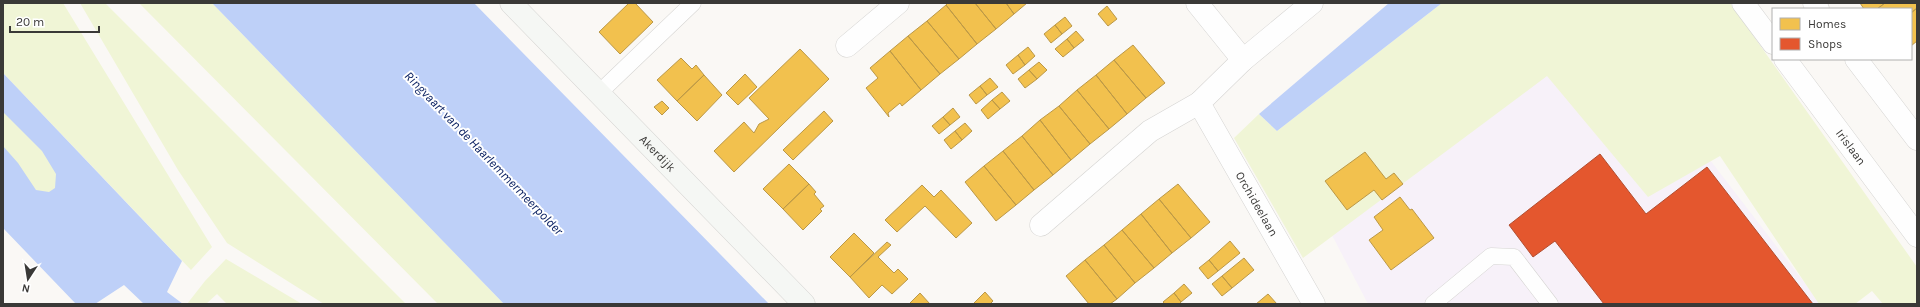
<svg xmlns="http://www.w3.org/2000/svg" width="1920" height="307" font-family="Karla,sans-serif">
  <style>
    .commercial { fill: #f7f1f9 }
    .green { fill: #f0f5d6 }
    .water { fill: #bed0f8 }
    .homes { fill: #f2c14e; stroke: #bb9847 }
    .shops { fill: #e4572e; stroke: #b14e31 }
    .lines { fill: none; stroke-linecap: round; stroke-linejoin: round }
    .lane-casing { stroke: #d5d4d2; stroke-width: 17 }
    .street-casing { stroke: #d5d4d2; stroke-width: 23 }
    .secondary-casing { stroke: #d5d4d2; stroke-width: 23 }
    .lane { stroke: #fefefe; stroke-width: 16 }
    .street { stroke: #fefefe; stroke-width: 22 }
    .secondary { stroke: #f5f7f4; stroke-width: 22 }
    .labels { text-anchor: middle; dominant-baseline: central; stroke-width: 4; stroke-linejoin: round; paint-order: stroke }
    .street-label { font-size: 12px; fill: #3a3937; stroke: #fff }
    .water-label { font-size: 13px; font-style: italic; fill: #0b2162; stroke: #fff }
  </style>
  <rect width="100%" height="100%" fill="#faf8f5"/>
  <path class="commercial" d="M1589,3L1821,304H1368L1312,197Z"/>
  <path class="green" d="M3,3H63L212,247L191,270L3,73Z
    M80,3H105L406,304H324L227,243L178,170Z
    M139,3H212L504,304H438Z
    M1442,3H1730L1917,267V304H1883L1872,291L1855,304H1819L1720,156L1648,197L1547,76L1303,258L1234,138L1259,114L1277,131Z
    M3,98L85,186L60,209L36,190L3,158Z
    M226,259L302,304H227L217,294L206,304H187L205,281Z"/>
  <path class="water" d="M212,3H474L769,304H504Z
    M1389,3H1442L1277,131L1259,114Z
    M3,73L182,261L167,292L183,304H144L124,285L95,304H76L3,228V146L18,163L36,190L49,192L55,188L56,174L42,151L3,112Z"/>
  <path class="homes" d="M629,3H635L653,22L620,54L599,32Z
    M948,3H975L996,29L977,44L946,5Z
    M975,3H1006L1014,14L996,29Z
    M1006,3H1027L1014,14Z
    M1860,3H1885L1877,9H1864Z
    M1885,3H1917V8L1911,13V9H1877Z
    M946,5L977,44L959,59L927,21Z
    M1107,6L1117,19L1108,26L1098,14Z
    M1917,8V41L1911,46V13Z
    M1065,17L1072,26L1062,34L1055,25Z
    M927,21L959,59L940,74L908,36Z
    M1055,25L1062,34L1051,43L1044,34Z
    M1076,31L1084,40L1074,48L1067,39Z
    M908,36L940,74L921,90L890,51Z
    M1067,39L1074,48L1063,57L1055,49Z
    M1133,45L1165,83L1146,98L1114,60Z
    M1028,47L1035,56L1025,65L1018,55Z
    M800,49L829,79L734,172L714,151L744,122L754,133L759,124L769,119L749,98Z
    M890,51L921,90L902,106L900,103L888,113L889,117L866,88L878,78L870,68Z
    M1018,55L1025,65L1013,74L1006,65Z
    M681,58L692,69L696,65L704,75L677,101L657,80Z
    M1114,60L1146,98L1127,114L1096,75Z
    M1039,62L1047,70L1037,79L1029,70Z
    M1029,70L1037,79L1025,88L1018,79Z
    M745,74L757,87L738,105L726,93Z
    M704,75L722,95L697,121L677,101Z
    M1096,75L1127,114L1109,129L1077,90Z
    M990,78L998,87L987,95L980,86Z
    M980,86L987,95L976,104L969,95Z
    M1077,90L1109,129L1090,144L1059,106Z
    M1002,92L1010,101L1000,109L992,100Z
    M992,100L1000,109L988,119L981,110Z
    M662,101L669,108L662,115L654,107Z
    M1059,106L1090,144L1071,160L1040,120Z
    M953,108L960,117L950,125L943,117Z
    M824,111L833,121L793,160L783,150Z
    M943,117L950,125L939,134L932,126Z
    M1040,120L1071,160L1053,175L1022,136Z
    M965,123L972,131L962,140L955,131Z
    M955,131L962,140L951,149L944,140Z
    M1022,136L1053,175L1034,190L1003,151Z
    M1003,151L1034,190L1016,205L984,166Z
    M1365,152L1386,179L1394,173L1403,184L1382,200L1374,190L1347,210L1325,181Z
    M789,164L809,184L783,209L763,189Z
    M984,166L1016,205L996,221L965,182Z
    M809,184L816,192L814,194L824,206L820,209L822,211L803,230L783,209Z
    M1178,184L1210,222L1191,238L1159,199Z
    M922,185L934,197L941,190L972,223L956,238L925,206L897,232L885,220Z
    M1400,197L1410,210L1412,209L1434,238L1391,270L1369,240L1383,230L1374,217Z
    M1159,199L1191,238L1172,253L1141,214Z
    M1141,214L1172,253L1154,268L1122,230Z
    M1122,230L1154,268L1135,283L1104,245Z
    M854,233L874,253L850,277L830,257Z
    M1230,241L1240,253L1218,271L1209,260Z
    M887,242L891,245L878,257L894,273L898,269L908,279L892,294L882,285L869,298L850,277Z
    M1104,245L1135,283L1117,299L1085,260Z
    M1244,258L1254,270L1232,288L1222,276Z
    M1085,260L1117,299L1110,304H1089L1066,276Z
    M1209,260L1218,271L1208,279L1199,268Z
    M1222,276L1232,288L1222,296L1212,284Z
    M1184,284L1192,293L1181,302L1174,293Z
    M985,292L993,301L990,304H973Z
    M920,293L930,304H909Z
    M1174,293L1181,302L1179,304H1165L1163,302Z
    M1268,294L1277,304H1256Z"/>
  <path class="shops" d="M1600,154L1646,214L1707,167L1813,304H1604L1555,241L1533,257L1509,225Z"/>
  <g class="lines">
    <defs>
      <path id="lane" d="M599,93L693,3
        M1433,304L1491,256L1514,257L1550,304"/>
      <g id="street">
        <path id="s1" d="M1197,3L1243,60L1199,103L1314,304"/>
        <path d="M1743,3L1773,43"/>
        <path d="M1814,3L1818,9"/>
        <path d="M847,46L898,3"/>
        <path id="s2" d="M1785,59L1917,236"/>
        <path d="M1856,59L1917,139"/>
        <path d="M1243,60L1312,3"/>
        <path d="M1041,225L1150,131L1199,103"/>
      </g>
      <g id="secondary">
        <path id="s3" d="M511,3L804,304"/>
      </g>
    </defs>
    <use href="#lane" class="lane-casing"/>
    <use href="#street" class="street-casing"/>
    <use href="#secondary" class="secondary-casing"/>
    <use href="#lane" class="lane"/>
    <use href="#street" class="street"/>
    <use href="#secondary" class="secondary"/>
  </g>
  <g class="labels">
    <g class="street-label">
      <text stroke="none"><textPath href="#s2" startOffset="110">Irislaan</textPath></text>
      <text stroke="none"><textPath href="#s3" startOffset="210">Akerdijk</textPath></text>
      <text stroke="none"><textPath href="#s1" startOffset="251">Orchideelaan</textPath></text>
    </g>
    <g class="water-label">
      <text transform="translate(484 153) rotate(46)">Ringvaart van de Haarlemmermeerpolder</text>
    </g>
  </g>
  <rect width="1920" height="307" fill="none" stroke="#3a3937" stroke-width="8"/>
  <rect x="1772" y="8" width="140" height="52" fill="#ffffff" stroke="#b0b0af"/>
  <rect x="1780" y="18" width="20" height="12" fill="#f2c14e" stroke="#b0b0af"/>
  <text x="1808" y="28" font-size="12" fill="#3a3937">Homes</text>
  <rect x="1780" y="38" width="20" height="12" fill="#e4572e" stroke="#b0b0af"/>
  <text x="1808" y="48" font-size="12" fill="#3a3937">Shops</text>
  <g transform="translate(28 279) rotate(192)" stroke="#ffffff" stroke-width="3" paint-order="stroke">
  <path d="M0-3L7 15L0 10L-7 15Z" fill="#3a3937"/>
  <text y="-6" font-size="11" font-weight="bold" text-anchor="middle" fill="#3a3937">N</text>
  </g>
  <path d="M10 26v6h89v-6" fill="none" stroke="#3a3937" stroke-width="2"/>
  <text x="16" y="26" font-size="12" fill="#3a3937" stroke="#ffffff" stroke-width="3" paint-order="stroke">20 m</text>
</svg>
